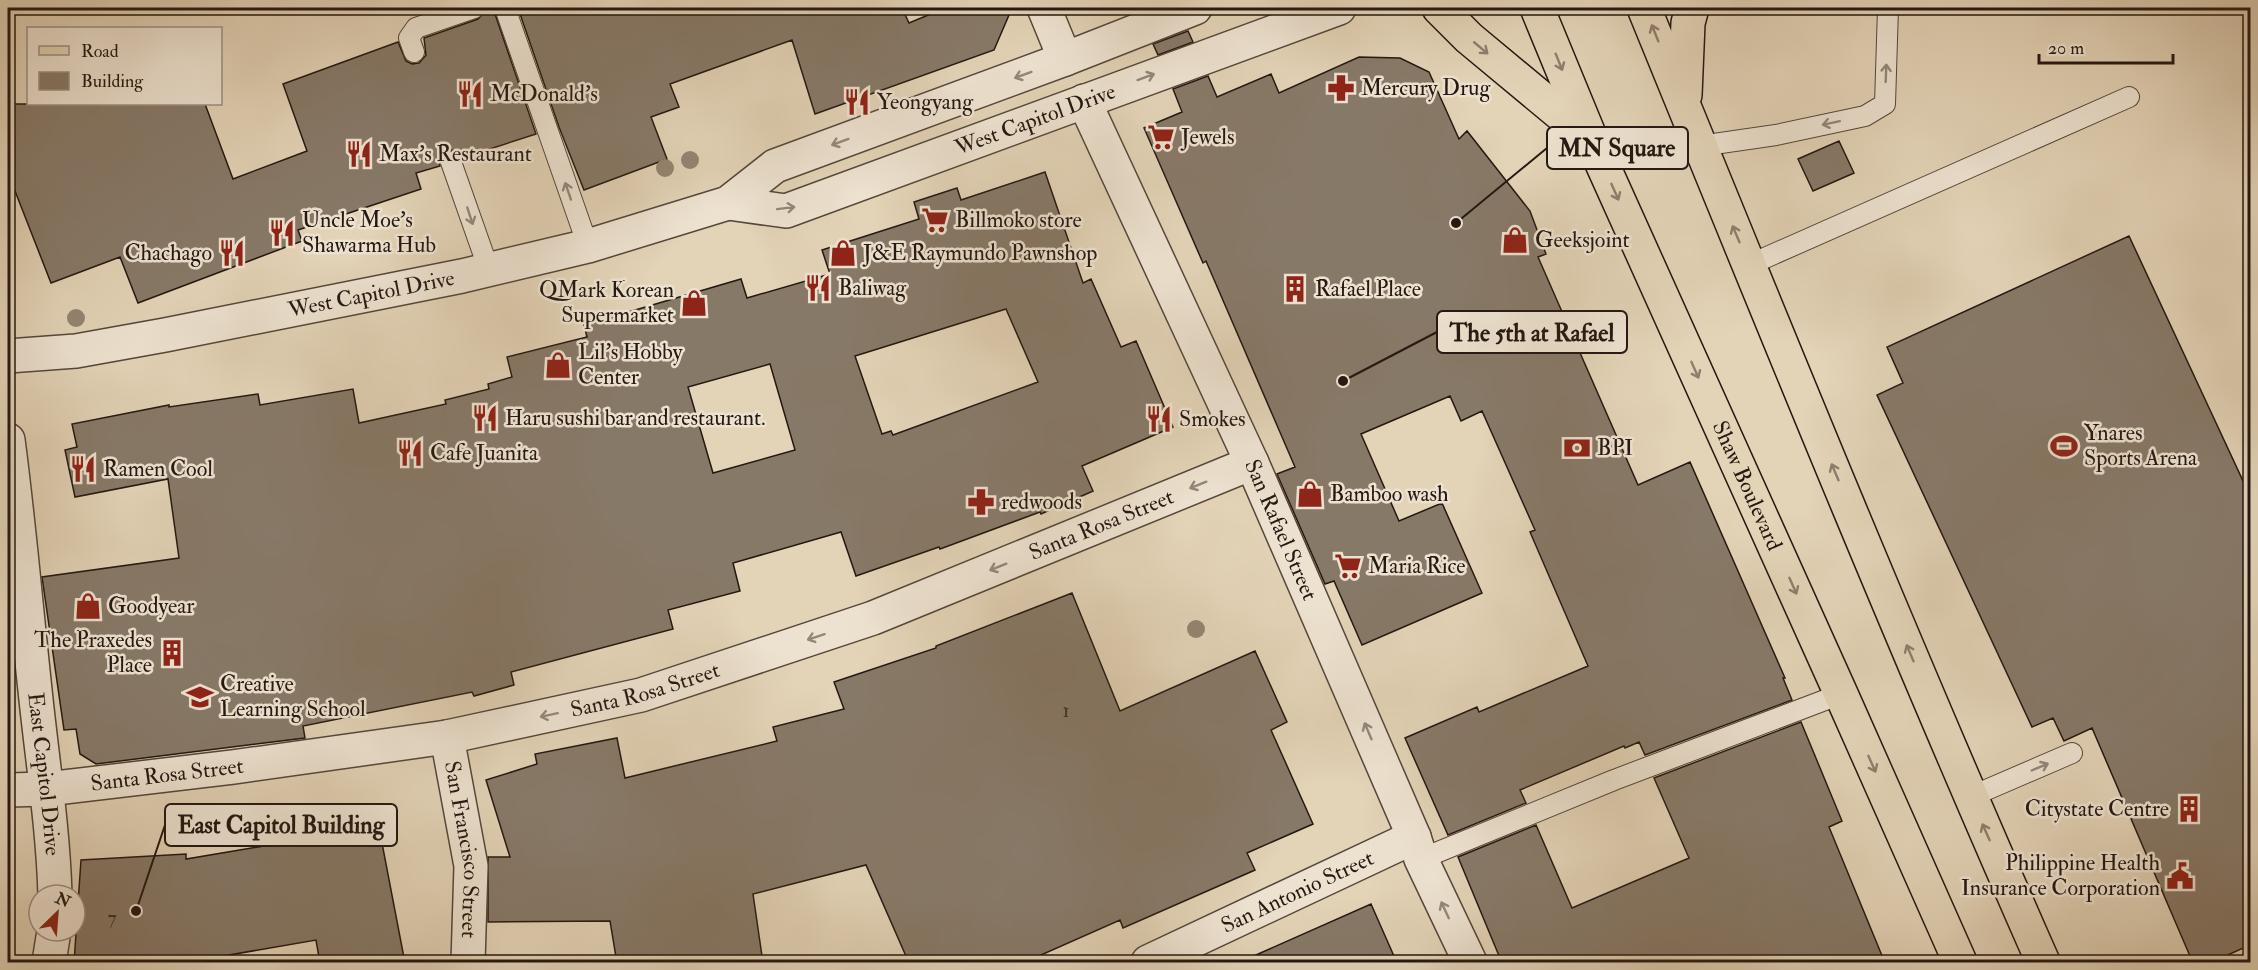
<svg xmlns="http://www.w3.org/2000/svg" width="2258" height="970" font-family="'IM FELL Double Pica',serif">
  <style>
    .building { fill: #877968; stroke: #241812; stroke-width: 1.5; fill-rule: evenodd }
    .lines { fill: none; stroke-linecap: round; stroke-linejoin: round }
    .service-casing { stroke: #54473b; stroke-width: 22 }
    .minor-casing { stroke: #54473b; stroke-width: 36 }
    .tertiary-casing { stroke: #54473b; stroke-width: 36 }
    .primary-casing { stroke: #241812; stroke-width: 36 }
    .service { stroke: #ede2d0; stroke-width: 20 }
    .minor { stroke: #ede2d0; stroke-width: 33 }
    .tertiary { stroke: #ede2d0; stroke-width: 33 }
    .primary { stroke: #e3d3b7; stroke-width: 33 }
    .tree { fill: #948573 }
    .oneway { stroke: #8d7f6d }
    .oneway2 { stroke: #93877a }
    .labels { text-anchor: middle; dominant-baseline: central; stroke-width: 5; stroke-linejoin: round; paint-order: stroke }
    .number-label { font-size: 20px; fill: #3d3028 }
    .poi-label { font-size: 22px; fill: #241812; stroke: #ede2d0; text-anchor: start }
    .street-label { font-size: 22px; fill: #241812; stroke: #ede2d0 }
    .leader { fill: none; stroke: #241812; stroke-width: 2 }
    .callout-dot { fill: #241812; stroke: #ede2d0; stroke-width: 2 }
    .callout { fill: #ede2d0; stroke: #241812; stroke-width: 2 }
    .callout-label { font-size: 24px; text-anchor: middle; font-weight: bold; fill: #241812 }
  </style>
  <rect width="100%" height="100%" fill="#e3d3b7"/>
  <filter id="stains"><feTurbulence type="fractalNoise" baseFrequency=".00333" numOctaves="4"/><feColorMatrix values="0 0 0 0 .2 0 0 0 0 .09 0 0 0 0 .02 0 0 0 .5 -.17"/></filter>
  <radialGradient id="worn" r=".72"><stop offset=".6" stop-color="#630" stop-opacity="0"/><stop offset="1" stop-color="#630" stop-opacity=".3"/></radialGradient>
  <path class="building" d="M493,8L536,134L462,158L454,150L446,151L439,159L440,166L416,173L421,189L298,230L302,241L138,303L120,257L51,283L8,173V104H205L233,179L307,151L283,84L398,42L406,61L412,64L419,63L426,55L424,38L478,19L486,10Z
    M518,8H902L909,23L945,8H1012L994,50L815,114L792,40L670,84L679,107L651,117L667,159L584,190L559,127Z
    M1188,31L1193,42L1158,55L1153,44Z
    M1359,57L1400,58L1429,72L1459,139L1467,131L1530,211L1546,254L1538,257L1638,485L1690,462L1785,678H1783L1792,700L1645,755L1639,742L1625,748L1624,746L1520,790L1526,803L1448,835L1405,738L1477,707L1479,712L1588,666L1530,532L1535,530L1482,411L1461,421L1450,396L1361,434L1399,521L1442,503L1482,593L1362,645L1334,581L1325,584L1277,474L1295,467L1206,261L1203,263L1144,128L1182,112L1173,89L1208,76L1217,97L1271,74L1279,93Z
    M1839,141L1854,173L1813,191L1798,159Z
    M1045,172L1083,283L1091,279L1121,347L1136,341L1173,427L1082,466L1093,491L1041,514L1040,512L940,549L939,547L856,576L841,532L733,563L740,591L668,610L673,629L511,672L514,685L474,696L472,692L303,726L305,738L96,764L80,754L76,729L64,730L42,577L179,558L168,479L75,497L65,450L77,447L72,424L169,405V407L258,394L260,405L353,389L359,423L446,404L445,400L489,389L488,384L512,377L507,357L587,337L584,325L741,279L747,298L830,274L822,250L919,219L914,202L957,188L961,200ZM1006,309L1038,382L893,435L891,431L882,434L855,356ZM770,364L795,450L713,473L688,387Z
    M2129,236L2250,496V945L2210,963H2193L2092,728L2064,741L2053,718L2032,727L1877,395L1903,383L1887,347Z
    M1072,593L1120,711L1255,651L1287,722L1271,730L1313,824L1247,853L1255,870L1123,928L1120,920L1023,963H909L866,865L753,894L763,963H617L610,921L488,922V857H510L486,780L537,764L535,754L617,738L625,778L777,741L773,727L844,709L834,682L936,648V646Z
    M1801,722L1842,821L1829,827L1885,963H1502L1458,857L1536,825L1572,908L1689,858L1654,778Z
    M377,817L405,963H320L316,940L183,963H74L81,860L186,854V859L288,842L287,834Z
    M1371,904L1397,963H1238Z"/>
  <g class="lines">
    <defs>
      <path id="service" d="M505,8L588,246
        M414,52L409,38L416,28L474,8
        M1700,146L1776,135L1865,116L1885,104L1888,8
        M451,162L489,270
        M1749,265L2129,97
        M1970,797L2072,753
        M1421,859L1614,780L1841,694"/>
      <g id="minor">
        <path d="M1044,8L1065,59"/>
        <path id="s1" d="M1084,101L1252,463L1414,837L1421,859L1470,962"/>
        <path id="s2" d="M447,737L471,866L468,962"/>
        <path id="s3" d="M8,790L47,789L233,767L447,737L641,695L873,618L1252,463"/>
        <path id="s4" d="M1148,962L1414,837"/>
      </g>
      <g id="tertiary">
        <path id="s5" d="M728,203L786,211L1339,8"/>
        <path id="s6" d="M8,356L76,351L165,335L462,276L588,246L728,203L775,166L1065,59L1195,8"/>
        <path id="s7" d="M8,440C19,523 26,607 35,690C42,759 53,826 55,895"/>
        <path d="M49,962L54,931"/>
      </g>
      <g id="primary">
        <path d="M1439,8L1469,38L1587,136"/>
        <path id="s8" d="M1537,8L1591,139L1841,694L1960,962"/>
        <path d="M1644,8C1774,327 1904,647 2043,962"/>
        <path d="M1685,95L1688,23L1692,8"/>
      </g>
    </defs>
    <use href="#service" class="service-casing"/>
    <use href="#minor" class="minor-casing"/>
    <use href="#tertiary" class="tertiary-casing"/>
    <use href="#primary" class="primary-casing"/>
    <use href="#service" class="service"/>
    <use href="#minor" class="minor"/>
    <use href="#tertiary" class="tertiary"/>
    <use href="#primary" class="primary"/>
  </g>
  <g class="tree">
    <circle cx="690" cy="160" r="9"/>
    <circle cx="665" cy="168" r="9"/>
    <circle cx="76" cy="318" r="9"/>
    <circle cx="1196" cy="629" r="9"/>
  </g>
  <defs><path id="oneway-shaft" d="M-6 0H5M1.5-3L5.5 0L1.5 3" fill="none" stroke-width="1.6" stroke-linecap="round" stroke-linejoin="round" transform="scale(1.5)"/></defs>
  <g class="oneway">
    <use href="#oneway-shaft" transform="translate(1655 33) rotate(-112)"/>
    <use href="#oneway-shaft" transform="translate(1481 48) rotate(40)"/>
    <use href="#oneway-shaft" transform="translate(1559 62) rotate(68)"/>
    <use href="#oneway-shaft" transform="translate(1615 192) rotate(66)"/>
    <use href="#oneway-shaft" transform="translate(1736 234) rotate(-113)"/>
    <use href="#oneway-shaft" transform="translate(1695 370) rotate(66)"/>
    <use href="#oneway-shaft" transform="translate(1835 472) rotate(-113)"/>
    <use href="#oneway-shaft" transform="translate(1793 586) rotate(66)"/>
    <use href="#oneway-shaft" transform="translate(1910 653) rotate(-113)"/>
    <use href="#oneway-shaft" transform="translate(1872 764) rotate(66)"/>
    <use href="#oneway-shaft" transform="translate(1986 832) rotate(-114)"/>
  </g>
  <g class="oneway2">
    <use href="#oneway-shaft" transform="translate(1886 73) rotate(-88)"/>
    <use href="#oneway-shaft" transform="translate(1023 75) rotate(160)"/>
    <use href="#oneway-shaft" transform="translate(1146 77) rotate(-20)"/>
    <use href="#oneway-shaft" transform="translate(1831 123) rotate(168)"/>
    <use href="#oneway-shaft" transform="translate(840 142) rotate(160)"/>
    <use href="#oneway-shaft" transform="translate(568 191) rotate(-109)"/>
    <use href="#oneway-shaft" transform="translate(786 208) rotate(-7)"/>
    <use href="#oneway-shaft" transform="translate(470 216) rotate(72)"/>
    <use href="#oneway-shaft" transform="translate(1198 485) rotate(158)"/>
    <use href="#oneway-shaft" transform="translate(998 567) rotate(158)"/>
    <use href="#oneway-shaft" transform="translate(816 637) rotate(162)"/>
    <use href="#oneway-shaft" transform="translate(549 715) rotate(168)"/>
    <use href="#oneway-shaft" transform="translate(1368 731) rotate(-113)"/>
    <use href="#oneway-shaft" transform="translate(2040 767) rotate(-23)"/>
    <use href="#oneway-shaft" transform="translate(1445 910) rotate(-115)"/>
  </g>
  <defs>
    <symbol id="pharmacy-bare" viewBox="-9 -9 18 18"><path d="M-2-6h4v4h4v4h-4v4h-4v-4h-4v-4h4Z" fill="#8f2418" stroke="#ede2d0" stroke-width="2.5" paint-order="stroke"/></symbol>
    <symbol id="restaurant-bare" viewBox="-9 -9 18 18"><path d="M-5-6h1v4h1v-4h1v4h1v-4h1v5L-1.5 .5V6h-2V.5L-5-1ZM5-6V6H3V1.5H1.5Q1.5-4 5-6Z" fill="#8f2418" stroke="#ede2d0" stroke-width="2.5" paint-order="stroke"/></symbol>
    <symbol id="supermarket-bare" viewBox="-9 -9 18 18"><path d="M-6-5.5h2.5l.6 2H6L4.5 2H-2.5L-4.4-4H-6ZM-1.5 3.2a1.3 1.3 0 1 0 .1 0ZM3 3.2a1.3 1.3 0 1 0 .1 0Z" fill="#8f2418" stroke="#ede2d0" stroke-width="2.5" paint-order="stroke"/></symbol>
    <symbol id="shop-bare" viewBox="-9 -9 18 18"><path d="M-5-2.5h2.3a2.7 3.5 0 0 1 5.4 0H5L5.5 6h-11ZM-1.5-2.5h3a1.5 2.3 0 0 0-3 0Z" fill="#8f2418" stroke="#ede2d0" stroke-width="2.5" paint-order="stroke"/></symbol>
    <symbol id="building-bare" viewBox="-9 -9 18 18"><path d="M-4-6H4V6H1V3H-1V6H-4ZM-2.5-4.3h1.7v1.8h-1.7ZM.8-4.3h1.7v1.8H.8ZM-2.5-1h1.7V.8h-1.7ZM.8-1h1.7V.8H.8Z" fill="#8f2418" stroke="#ede2d0" stroke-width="2.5" paint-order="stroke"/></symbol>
    <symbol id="stadium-bare" viewBox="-9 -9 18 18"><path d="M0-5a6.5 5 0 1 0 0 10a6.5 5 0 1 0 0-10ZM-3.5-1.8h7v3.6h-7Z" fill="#8f2418" stroke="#ede2d0" stroke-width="2.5" paint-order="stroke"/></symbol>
    <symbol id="bank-bare" viewBox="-9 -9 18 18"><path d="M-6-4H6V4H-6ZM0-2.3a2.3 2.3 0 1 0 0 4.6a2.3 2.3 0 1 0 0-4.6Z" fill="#8f2418" stroke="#ede2d0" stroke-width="2.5" paint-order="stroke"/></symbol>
    <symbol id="school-bare" viewBox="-9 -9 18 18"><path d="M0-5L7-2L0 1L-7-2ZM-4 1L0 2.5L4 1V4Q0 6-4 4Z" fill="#8f2418" stroke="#ede2d0" stroke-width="2.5" paint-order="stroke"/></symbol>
    <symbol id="civic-bare" viewBox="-9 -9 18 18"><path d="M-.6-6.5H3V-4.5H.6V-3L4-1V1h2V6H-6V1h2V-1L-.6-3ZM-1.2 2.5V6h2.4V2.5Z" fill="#8f2418" stroke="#ede2d0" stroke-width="2.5" paint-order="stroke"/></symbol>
  </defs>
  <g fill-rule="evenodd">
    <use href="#pharmacy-bare" x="1322" y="69" width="38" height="38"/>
    <use href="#restaurant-bare" x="451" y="75" width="38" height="38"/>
    <use href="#restaurant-bare" x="838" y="83" width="38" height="38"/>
    <use href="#supermarket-bare" x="1142" y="118" width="38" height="38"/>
    <use href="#restaurant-bare" x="340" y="135" width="38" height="38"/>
    <use href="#supermarket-bare" x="916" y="201" width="38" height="38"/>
    <use href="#restaurant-bare" x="263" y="214" width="38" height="38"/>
    <use href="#shop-bare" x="1496" y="221" width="38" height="38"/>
    <use href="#restaurant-bare" x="213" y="234" width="38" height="38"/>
    <use href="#shop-bare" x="824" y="234" width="38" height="38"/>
    <use href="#restaurant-bare" x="799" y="269" width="38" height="38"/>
    <use href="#building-bare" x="1276" y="270" width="38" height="38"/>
    <use href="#shop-bare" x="675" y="284" width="38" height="38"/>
    <use href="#shop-bare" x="539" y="346" width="38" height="38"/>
    <use href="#restaurant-bare" x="466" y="399" width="38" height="38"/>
    <use href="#restaurant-bare" x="1140" y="400" width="38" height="38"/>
    <use href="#stadium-bare" x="2045" y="427" width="38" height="38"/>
    <use href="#bank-bare" x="1558" y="429" width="38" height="38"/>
    <use href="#restaurant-bare" x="391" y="434" width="38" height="38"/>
    <use href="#restaurant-bare" x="64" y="450" width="38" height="38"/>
    <use href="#shop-bare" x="1291" y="475" width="38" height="38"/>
    <use href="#pharmacy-bare" x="962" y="483" width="38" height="38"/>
    <use href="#supermarket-bare" x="1329" y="547" width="38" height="38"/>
    <use href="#shop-bare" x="69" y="587" width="38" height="38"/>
    <use href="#building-bare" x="153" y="634" width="38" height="38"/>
    <use href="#school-bare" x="181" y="678" width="38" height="38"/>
    <use href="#building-bare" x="2170" y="790" width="38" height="38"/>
    <use href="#civic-bare" x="2161" y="857" width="38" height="38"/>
  </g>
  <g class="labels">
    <g class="number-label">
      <text x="1066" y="710">1</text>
      <text x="112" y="917">7</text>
    </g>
    <g class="poi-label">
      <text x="1361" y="88">Mercury Drug</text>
      <text x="490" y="94">McDonald's</text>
      <text x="877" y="102">Yeongyang</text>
      <text x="1181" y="137">Jewels</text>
      <text x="379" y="154">Max's Restaurant</text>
      <text x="302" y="220">Uncle Moe's<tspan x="302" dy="25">Shawarma Hub</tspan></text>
      <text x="955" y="220">Billmoko store</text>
      <text x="1535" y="240">Geeksjoint</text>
      <text x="212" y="253" text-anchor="end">Chachago</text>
      <text x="863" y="253">J&amp;E Raymundo Pawnshop</text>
      <text x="838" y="288">Baliwag</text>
      <text x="1315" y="289">Rafael Place</text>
      <text x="674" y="290" text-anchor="end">QMark Korean<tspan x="674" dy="25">Supermarket</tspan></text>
      <text x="578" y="352">Lil's Hobby<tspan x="578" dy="25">Center</tspan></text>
      <text x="505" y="418">Haru sushi bar and restaurant.</text>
      <text x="1179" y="419">Smokes</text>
      <text x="2084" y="433">Ynares<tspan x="2084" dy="25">Sports Arena</tspan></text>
      <text x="1597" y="448">BPI</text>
      <text x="430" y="453">Cafe Juanita</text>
      <text x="103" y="469">Ramen Cool</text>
      <text x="1330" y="494">Bamboo wash</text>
      <text x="1001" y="502">redwoods</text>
      <text x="1368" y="566">Maria Rice</text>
      <text x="108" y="606">Goodyear</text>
      <text x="152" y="640" text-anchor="end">The Praxedes<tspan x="152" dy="25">Place</tspan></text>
      <text x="220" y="684">Creative<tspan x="220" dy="25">Learning School</tspan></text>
      <text x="2169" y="809" text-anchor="end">Citystate Centre</text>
      <text x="2160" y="863" text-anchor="end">Philippine Health<tspan x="2160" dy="25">Insurance Corporation</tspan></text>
    </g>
    <g class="street-label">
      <text stroke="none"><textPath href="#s5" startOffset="324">West Capitol Drive</textPath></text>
      <text stroke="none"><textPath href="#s6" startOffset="369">West Capitol Drive</textPath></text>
      <text stroke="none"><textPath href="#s8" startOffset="522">Shaw Boulevard</textPath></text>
      <text stroke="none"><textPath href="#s3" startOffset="1132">Santa Rosa Street</textPath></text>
      <text stroke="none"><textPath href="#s1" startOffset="472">San Rafael Street</textPath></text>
      <text stroke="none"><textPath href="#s3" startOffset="646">Santa Rosa Street</textPath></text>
      <text stroke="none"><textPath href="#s3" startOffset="160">Santa Rosa Street</textPath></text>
      <text stroke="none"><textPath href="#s7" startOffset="336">East Capitol Drive</textPath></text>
      <text stroke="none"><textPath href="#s2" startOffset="114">San Francisco Street</textPath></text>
      <text stroke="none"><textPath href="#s4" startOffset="165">San Antonio Street</textPath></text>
    </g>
  </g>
  <path class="leader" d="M1456 223L1547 148M1343 381L1437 332M136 911L165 825"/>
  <g class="callout-dot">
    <circle cx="1456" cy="223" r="6"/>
    <circle cx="1343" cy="381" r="6"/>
    <circle cx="136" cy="911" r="6"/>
  </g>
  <g class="callout">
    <rect x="1547" y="127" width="141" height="42" rx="6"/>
    <rect x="1437" y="311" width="190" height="42" rx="6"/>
    <rect x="165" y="804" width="232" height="42" rx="6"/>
  </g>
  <g class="callout-label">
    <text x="1617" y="156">MN Square</text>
    <text x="1532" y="341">The 5th at Rafael</text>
    <text x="281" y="833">East Capitol Building</text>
  </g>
  <rect width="2258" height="970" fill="none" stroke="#e3d3b7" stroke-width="30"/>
  <rect x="9" y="9" width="2240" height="952" fill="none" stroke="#241812" stroke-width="3"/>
  <rect x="15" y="15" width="2228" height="940" fill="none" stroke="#241812" stroke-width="1.5"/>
  <rect x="27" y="27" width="195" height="78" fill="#ede2d0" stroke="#9d9184" stroke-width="1.5"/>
  <rect x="39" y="46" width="30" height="9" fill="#e3d3b7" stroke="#9d9184" stroke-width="1.5"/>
  <text x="81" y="57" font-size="18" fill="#241812">Road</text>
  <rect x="39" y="72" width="30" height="18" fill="#877968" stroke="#9d9184" stroke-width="1.5"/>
  <text x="81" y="87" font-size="18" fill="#241812">Building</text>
  <g transform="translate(57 913) rotate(25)"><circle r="28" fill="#ede2d0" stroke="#9d9184" stroke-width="1.5"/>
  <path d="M0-4.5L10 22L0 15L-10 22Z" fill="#8f2418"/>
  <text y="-9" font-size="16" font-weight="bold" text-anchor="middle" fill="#241812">N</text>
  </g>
  <path d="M2039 54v9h134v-9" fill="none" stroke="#241812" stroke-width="3"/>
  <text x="2048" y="54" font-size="18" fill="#241812" stroke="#ede2d0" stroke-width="4.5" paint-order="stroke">20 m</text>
  <rect width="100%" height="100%" filter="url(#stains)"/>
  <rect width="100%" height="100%" fill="url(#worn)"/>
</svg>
